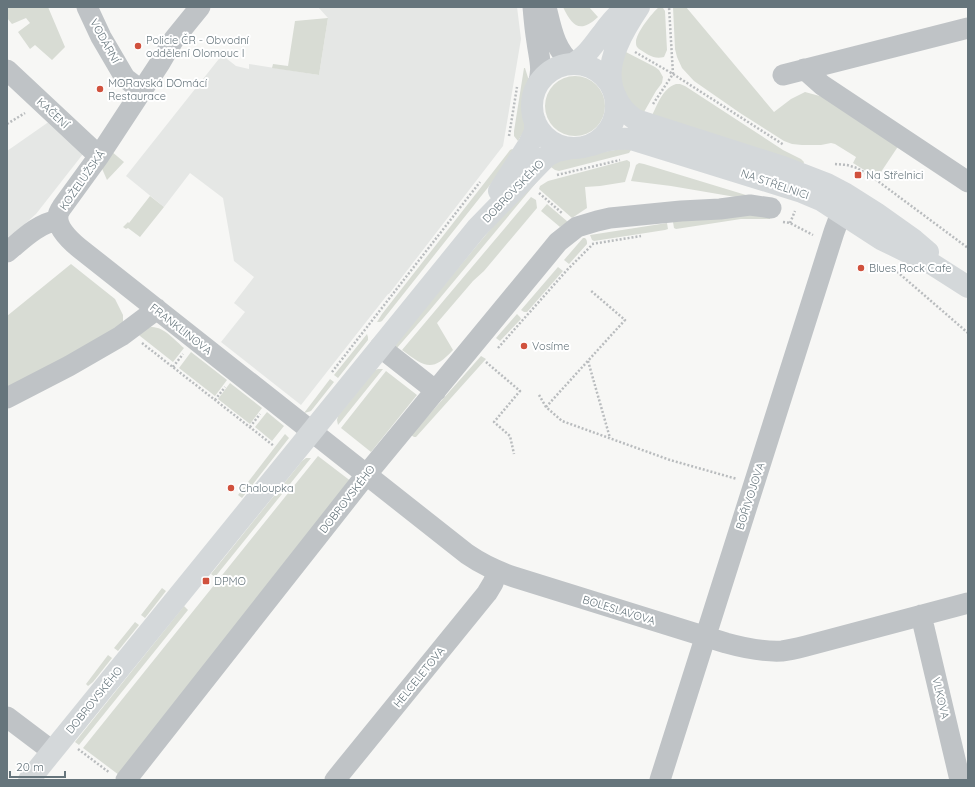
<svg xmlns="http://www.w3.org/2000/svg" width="975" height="787" font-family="Quicksand,sans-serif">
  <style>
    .built { fill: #e5e7e5 }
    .green { fill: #d8dcd4 }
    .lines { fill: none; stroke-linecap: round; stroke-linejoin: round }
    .path { stroke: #b9bcbe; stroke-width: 2.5; stroke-dasharray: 2 2; stroke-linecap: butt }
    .minor { stroke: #bfc3c6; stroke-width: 21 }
    .major { stroke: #d4d8da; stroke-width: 22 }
    .poi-dot { fill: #d0513d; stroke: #fff; stroke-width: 1.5 }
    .labels { text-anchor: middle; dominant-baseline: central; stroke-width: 4; stroke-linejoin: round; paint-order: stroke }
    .poi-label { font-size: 11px; fill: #66757c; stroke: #fff; text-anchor: start }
    .street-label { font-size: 11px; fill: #66757c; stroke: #fff }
  </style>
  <rect width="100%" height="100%" fill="#f7f7f5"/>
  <path class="built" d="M318,7H517L521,39L503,146L389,294H388L301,405L221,342L245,312L234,303L254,277L234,261L223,198L190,173L164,207L126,176L222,55L236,66L249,69V64L319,75L328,18Z
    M50,121L83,154L36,214L25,224L7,238V151Z"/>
  <path class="green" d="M7,7H48L65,47L52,60L35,45L30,49L18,32L30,23L26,18L12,24L7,18Z
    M563,7H589L598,17C580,34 572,26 563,7Z
    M659,7L663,8L665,11L667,50L664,57C654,60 647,54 639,49C637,47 636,46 636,43C635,34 652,13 659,7Z
    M673,7H686L774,112L791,99L805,92L827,98L901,142L877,178L853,163L856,157L835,144L831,143L821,145H802L792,144L784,141L740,113L694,81L682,68L677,57L675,49Z
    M328,18L319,75L272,68L273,64L288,66L295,21Z
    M622,50L655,67L659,70L663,77L662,83L656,91L644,112L637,114L619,82Z
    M524,68H525L530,84L525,103L527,126L518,141L514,136V131Z
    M545 106a30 30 0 1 1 60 0a30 30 0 1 1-60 0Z
    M676,84H680L685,86L783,150L801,159L804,162L802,169L650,120C656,108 662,88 676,84Z
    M633,147L629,153L559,171L555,170L547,164L579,156Z
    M512,149L517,151L382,321L380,322H377L382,314L507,154L510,150Z
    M111,151L124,162L107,180L100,164Z
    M627,160L630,162V166L625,182L600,186L585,187L587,208L572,218L539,189L540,186L548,181Z
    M639,163L644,164L746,195L759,201L671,186L631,181L636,165Z
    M541,177L430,310L397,348L394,345L504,213Z
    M150,196L164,207L140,237L128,228L126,229L123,227L128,222L129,223Z
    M531,197L536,200L537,208L484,271L473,281L437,323L453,350C432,373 425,367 402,350Z
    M547,204L568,222L560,227L541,211Z
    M737,213L771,215L770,219H741L676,229L674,228L673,222Z
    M667,223L668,229L665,230L594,241L592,240L590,235Z
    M583,238H585C587,240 587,241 587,244L569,264L564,260Z
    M71,264L115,299L123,315V328L7,391V316Z
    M558,267L563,271L527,312H524L521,310Z
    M517,314L520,317L521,319L500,341L496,338Z
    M151,327C163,326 176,341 184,348L173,362L140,336L139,335L147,328Z
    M367,334L368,337V340L338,378L334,375Z
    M191,352L227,380L215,396L179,368Z
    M481,356L486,359L416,437H414L411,435Z
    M378,369H383L338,425L337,420L338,416L375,370Z
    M386,371L417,395L371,452L341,428Z
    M330,379L334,382L311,411L308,412L304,413Z
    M230,383L262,408L250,424L218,399Z
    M267,412L284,426L272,441L255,427Z
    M285,434L289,438L242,498L238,495Z
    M318,456L352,482L119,775L83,748Z
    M306,458H311L215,577L211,574L302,461Z
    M162,588L166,591L145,618L141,615Z
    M184,606L188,610L79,745L75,742Z
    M135,622L139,625L118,651L114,648Z
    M108,655L112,658L93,682L88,686L86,684Z"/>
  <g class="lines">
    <path class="path" d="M635,52L673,74L784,145
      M653,104L673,74L669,7
      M7,124L25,113
      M509,136L517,87
      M835,164L847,165L857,168L875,179L968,248
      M557,175L620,160
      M539,193L562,213
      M783,222L790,223L813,235
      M790,223L795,211
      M592,244L641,236
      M894,269L968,333
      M142,343L274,446
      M498,348L567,270L592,245
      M588,361L610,438
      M486,362L520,391L494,422L510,436L514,454
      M173,367L183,354
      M332,372L480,182
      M539,395L546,407L562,421L670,460L737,479
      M215,400L225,387
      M546,407L625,320L590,290
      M250,427L260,414
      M78,749L110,773"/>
    <path class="minor" d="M87,7L101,37L125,78L142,91
      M200,7L174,39L160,63L99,156L62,207C60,210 58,213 58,216C56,229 74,244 83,251L467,554C483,565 496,571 514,577L726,643C744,648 763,652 782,651C790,650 798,648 806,646L968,603
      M533,7C534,19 535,30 537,42C539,58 544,71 537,86
      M546,7C551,27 555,52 573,64
      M804,69L822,85L968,182
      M7,70L99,156
      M783,75L968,28
      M7,252C23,239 37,224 58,220
      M380,347L436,391
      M7,398L69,366L121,336L157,309
      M921,615L960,780
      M7,717L52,751
      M126,780L366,475L549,253L558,242L577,227L597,221L610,218L681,211L720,209L750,205L771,208
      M335,780L487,593L493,583L497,572
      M660,780L834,232L841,213"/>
    <path class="major" d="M532 106a42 42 0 1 1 84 0a42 42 0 1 1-84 0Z
      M573,64C586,57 593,45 602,34C609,24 617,15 626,7
      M612,86C605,60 625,28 639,7
      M615,95C620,107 626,113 636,120L783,167L827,184L846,194L876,213L914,240L928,252
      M592,145C605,140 617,138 631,139L802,192L821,200L881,239L932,264L968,287
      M499,191L529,144L534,134L535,130V121
      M29,780L477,228L547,156L557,151L572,148"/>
  </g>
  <g class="poi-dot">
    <circle cx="138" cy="46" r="4"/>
    <circle cx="100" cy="89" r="4"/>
    <rect x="854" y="171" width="8" height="8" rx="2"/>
    <circle cx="861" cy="268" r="4"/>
    <circle cx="524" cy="346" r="4"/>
    <circle cx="231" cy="488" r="4"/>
    <rect x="202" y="577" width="8" height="8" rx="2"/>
  </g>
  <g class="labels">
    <g class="poi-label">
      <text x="146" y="40">Policie ČR - Obvodní<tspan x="146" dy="13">oddělení Olomouc I</tspan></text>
      <text x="108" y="83">MORavská DOmácí<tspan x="108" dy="13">Restaurace</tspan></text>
      <text x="866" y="175">Na Střelnici</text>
      <text x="869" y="268">Blues Rock Cafe</text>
      <text x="532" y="346">Vosíme</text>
      <text x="239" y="488">Chaloupka</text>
      <text x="214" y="581">DPMO</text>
    </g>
    <g class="street-label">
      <text transform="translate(105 41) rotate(61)">VODÁRNÍ</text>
      <text transform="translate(53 113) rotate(43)">KAČENÍ</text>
      <text transform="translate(82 180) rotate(-55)">KOŽELUŽSKÁ</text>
      <text transform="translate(775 184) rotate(19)">NA STŘELNICI</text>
      <text transform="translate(513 191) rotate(-46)">DOBROVSKÉHO</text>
      <text transform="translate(181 329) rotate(38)">FRANKLINOVA</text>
      <text transform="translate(750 496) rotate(-72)">BOŘIVOJOVA</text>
      <text transform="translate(347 499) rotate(-52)">DOBROVSKÉHO</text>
      <text transform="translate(619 610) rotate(17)">BOLESLAVOVA</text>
      <text transform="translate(419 677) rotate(-51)">HELCELETOVA</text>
      <text transform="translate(941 698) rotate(77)">VLKOVA</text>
      <text transform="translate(94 700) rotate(-51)">DOBROVSKÉHO</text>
    </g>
  </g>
  <rect width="975" height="787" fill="none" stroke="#66757c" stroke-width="16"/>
  <path d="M10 771v6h55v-6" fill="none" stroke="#66757c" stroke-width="2"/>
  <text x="16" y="771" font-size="12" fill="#66757c" stroke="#ffffff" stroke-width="3" paint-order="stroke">20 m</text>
</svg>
